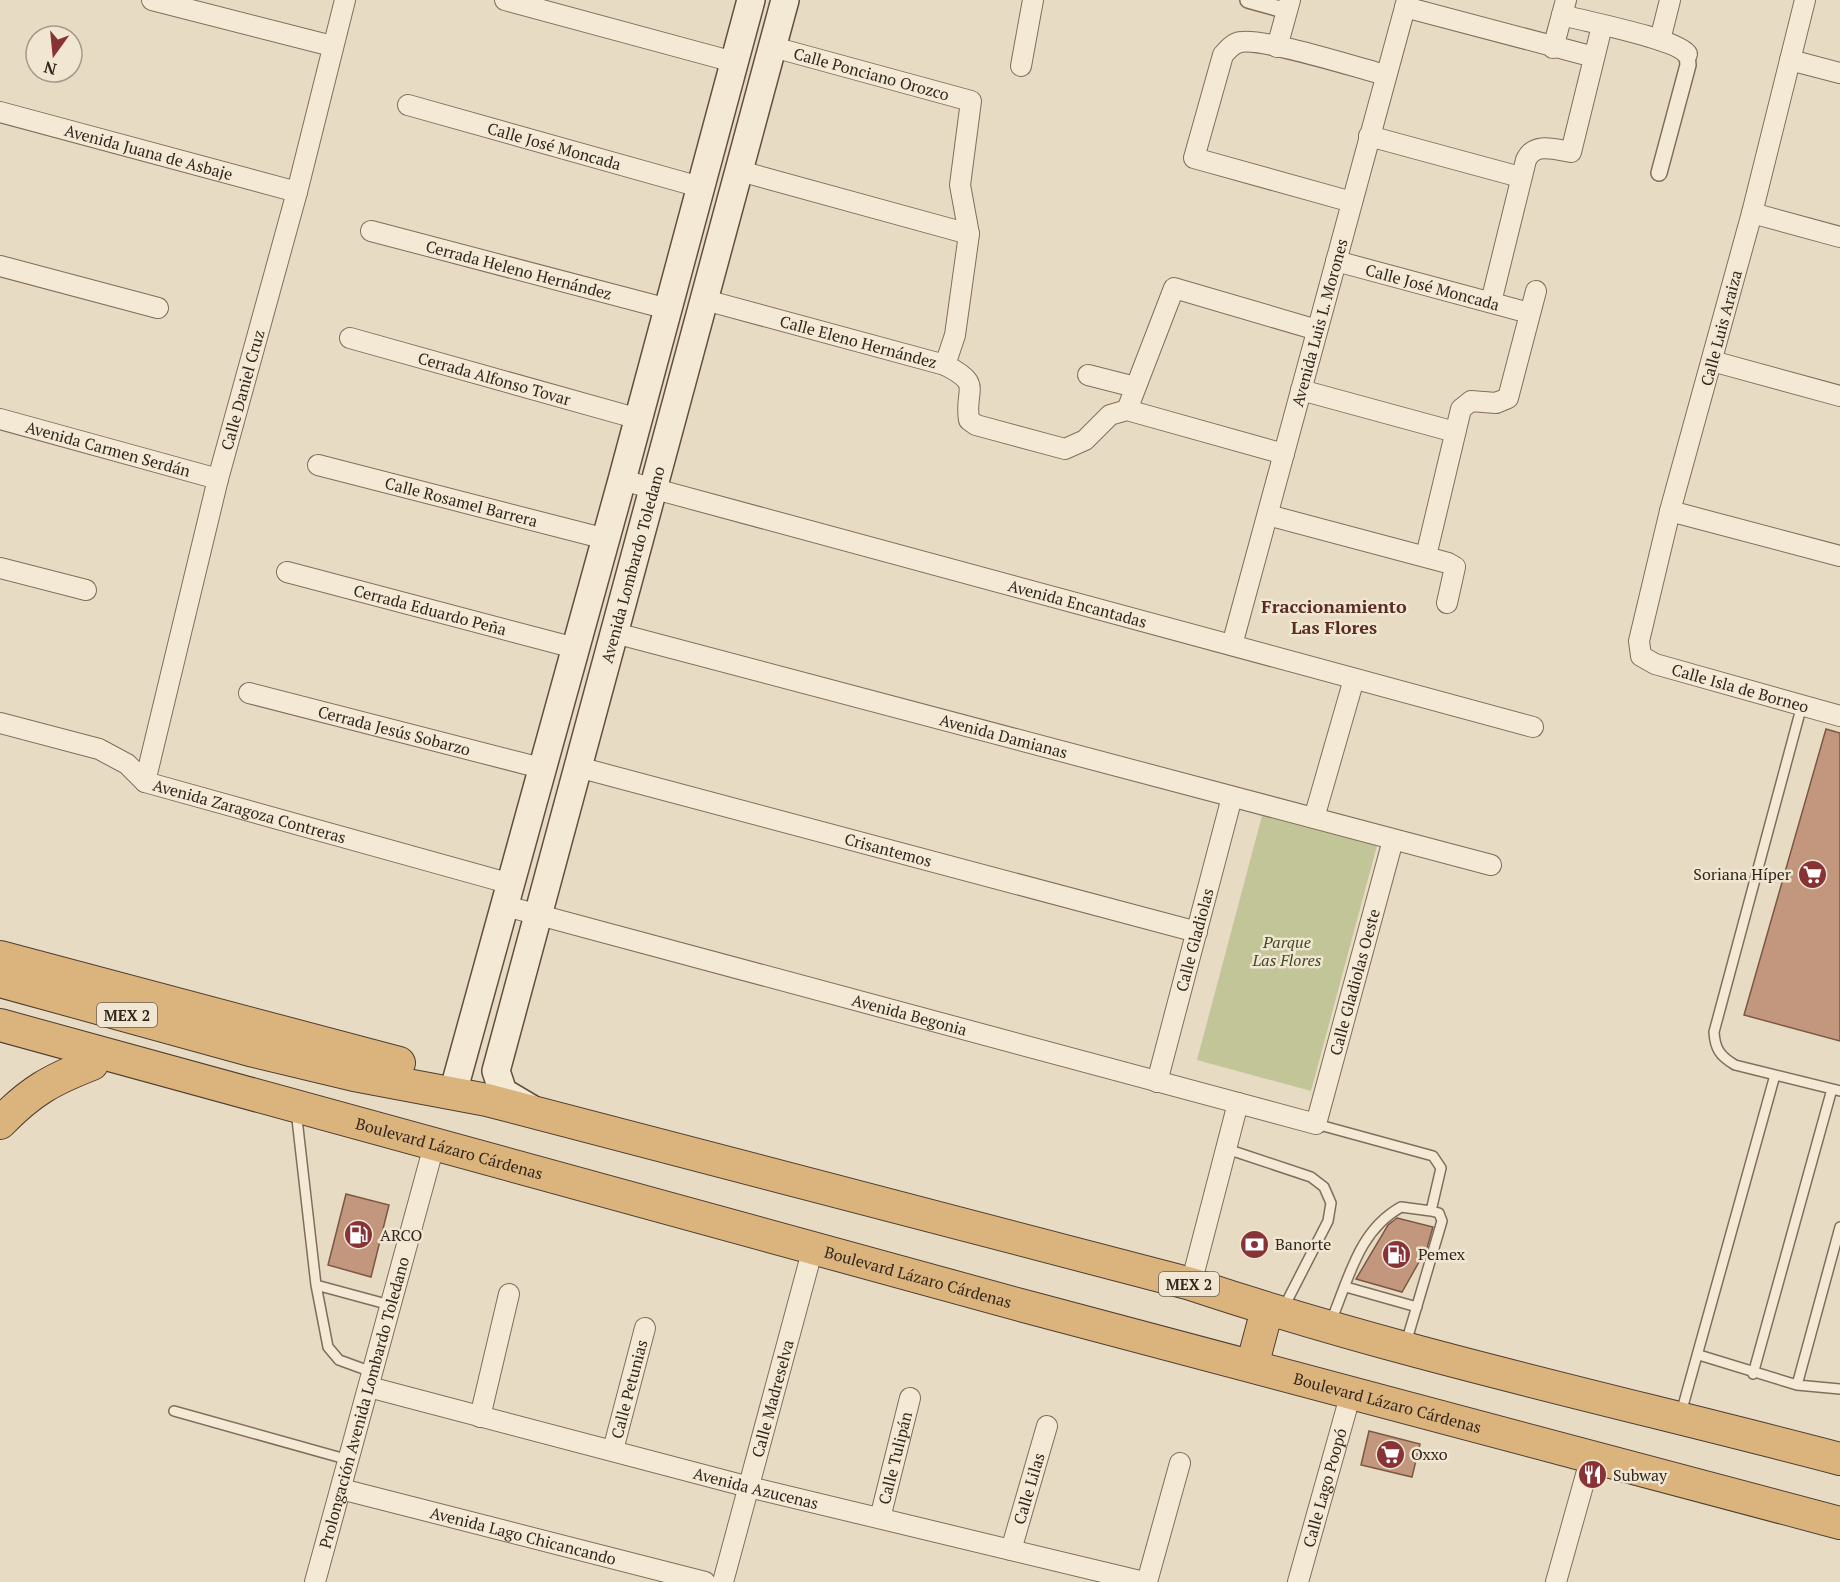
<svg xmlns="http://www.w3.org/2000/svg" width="1840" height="1582" font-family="'PT Serif',serif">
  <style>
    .green { fill: #c1c598 }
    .building { fill: #c2977d; stroke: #7c5844; stroke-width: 1.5 }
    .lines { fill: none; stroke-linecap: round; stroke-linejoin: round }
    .service-casing { stroke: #806e5c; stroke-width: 12 }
    .pedestrian-casing { stroke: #806e5c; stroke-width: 18 }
    .minor-casing { stroke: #806e5c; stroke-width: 22 }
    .secondary-casing { stroke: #624f3f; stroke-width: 30 }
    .trunk-casing { stroke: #4e3d30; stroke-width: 34 }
    .service { stroke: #f4e9d5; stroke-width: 9 }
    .pedestrian { stroke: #f4e9d5; stroke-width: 15 }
    .minor { stroke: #f4e9d5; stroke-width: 20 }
    .secondary { stroke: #f4e9d5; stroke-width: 27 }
    .trunk { stroke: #dab37d; stroke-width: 32 }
    .labels { text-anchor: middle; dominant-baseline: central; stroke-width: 5; stroke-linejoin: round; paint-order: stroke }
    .shield { fill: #f0e6d1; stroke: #6b6054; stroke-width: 1.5 }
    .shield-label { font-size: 15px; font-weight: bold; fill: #32271e }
    .street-label { font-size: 16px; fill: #32271e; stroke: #f0e6d1 }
    .poi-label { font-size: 16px; fill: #32271e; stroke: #f0e6d1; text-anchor: start }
    .park-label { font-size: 16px; font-style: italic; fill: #444c27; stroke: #f0e6d1 }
    .neighbourhood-label { font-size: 18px; font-weight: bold; fill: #592c23; stroke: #f0e6d1 }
  </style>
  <rect width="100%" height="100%" fill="#e8dbc3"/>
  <path class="green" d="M1263,812L1378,842L1311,1091L1197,1060Z"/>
  <path class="building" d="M1826,729L1840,733V1041L1744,1015Z
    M346,1194L389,1205L371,1277L328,1265Z
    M1397,1218L1433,1227L1427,1248L1402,1292L1356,1279L1388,1225Z
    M1369,1431L1420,1444L1412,1477L1361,1465Z"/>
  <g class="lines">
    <defs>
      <path id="service" d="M1802,705L1714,1032C1715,1049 1720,1056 1735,1065L1840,1091
        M297,1119L316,1285L328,1347L339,1360L372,1372
        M1316,1124L1433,1156L1441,1168L1431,1211L1401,1207C1358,1231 1349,1279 1331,1321
        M1227,1149L1311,1177L1324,1187L1331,1203L1328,1221L1284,1307
        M316,1285L390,1305
        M1346,1287L1417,1307
        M1406,1343L1442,1221L1439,1213L1431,1211
        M1699,1355L1797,1385L1840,1389
        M1753,1374L1832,1089
        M1797,1385L1840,1227
        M174,1411L349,1460
        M1681,1413L1775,1075"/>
      <path id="pedestrian" d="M1248,0L1287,11
        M1659,173L1688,65L1687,54"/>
      <g id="minor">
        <path d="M152,0L332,46"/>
        <path d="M505,0L734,62"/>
        <path id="s1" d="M1805,0L1752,213L1670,511L1639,641L1641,656L1655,664L1840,716"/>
        <path d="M1405,7L1594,57"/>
        <path d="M1562,15C1587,22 1674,38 1687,54"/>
        <path d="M1660,40L1670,0"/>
        <path id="s2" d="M773,47L971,101L960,185L969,234L955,335L945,365"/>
        <path d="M1277,47L1290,0"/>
        <path d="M1553,48L1566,0"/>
        <path d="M1790,60L1840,73"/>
        <path d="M1021,66L1033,0"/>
        <path id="s3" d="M408,105L700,187"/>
        <path id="s4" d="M0,112L297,192"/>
        <path d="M1369,136L1520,177"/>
        <path d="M740,171L969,234"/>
        <path d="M1352,202L1194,158L1223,55C1228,49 1233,43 1241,42C1265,38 1358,68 1386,75"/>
        <path d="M1752,213L1840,237"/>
        <path id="s5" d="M371,231L668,309"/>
        <path id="s6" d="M1336,261L1529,313"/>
        <path d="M0,266L158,308"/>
        <path id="s7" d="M705,300L945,365C984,385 964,388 969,420L976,425L1065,449L1085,440L1110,415L1127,410L1284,454"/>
        <path d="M1491,302L1526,160C1534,142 1554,149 1571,152L1602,26"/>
        <path id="s8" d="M350,338L639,419"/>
        <path d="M1712,361L1840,396"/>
        <path d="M1088,375L1135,387"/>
        <path d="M1301,390L1455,432"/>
        <path d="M1127,410L1174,288L1317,330"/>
        <path id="s9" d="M0,419L218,479"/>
        <path id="s10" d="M318,465L606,539"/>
        <path id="s11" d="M622,480L1533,727"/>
        <path d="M1670,511L1840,556"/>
        <path d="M1268,515L1448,563L1455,567L1447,603"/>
        <path d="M1426,556L1461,409L1471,401L1496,403L1508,398L1536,291"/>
        <path d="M0,568L86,590"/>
        <path id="s12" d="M287,572L575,648"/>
        <path id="s13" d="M615,633L1491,865"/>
        <path id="s14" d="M1232,645L1407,0"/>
        <path id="s15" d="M249,693L541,768"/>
        <path id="s16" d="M0,723L99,749L127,764L145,782L508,883"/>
        <path id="s17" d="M578,767L1197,932"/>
        <path id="s18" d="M145,782L218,479L297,192L345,0"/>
        <path d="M1314,818L1354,679"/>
        <path id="s19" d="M502,905L1316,1124L1393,840"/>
        <path id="s20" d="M1157,1082L1232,797"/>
        <path d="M1191,1284L1238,1103"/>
        <path id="s21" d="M369,1387L749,1487L1144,1582"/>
        <path d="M480,1417L509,1294"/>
        <path id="s22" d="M613,1450L645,1328"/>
        <path id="s23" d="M341,1489L705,1582"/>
        <path id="s24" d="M880,1518L910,1398"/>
        <path id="s25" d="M1011,1550L1047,1426"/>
        <path id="s26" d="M315,1582L432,1153"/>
        <path id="s27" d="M723,1582L813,1248"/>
        <path d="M1147,1582L1180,1463"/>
        <path id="s28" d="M1298,1582L1351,1393"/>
        <path d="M1556,1582L1591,1457"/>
      </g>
      <g id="secondary">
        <path d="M457,1078L622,480L751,0"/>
        <path id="s29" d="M530,1108L503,1092L496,1071L785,0"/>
      </g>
      <g id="trunk">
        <path d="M0,957L399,1063"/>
        <path d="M0,981L254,1051L354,1075L487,1100L1191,1284C1404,1355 1623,1402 1840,1459"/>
        <path id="s30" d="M0,1025L1024,1306L1840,1523"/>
        <path d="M0,1123C31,1091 51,1080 92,1064"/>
        <path d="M1252,1366L1267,1310"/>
      </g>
    </defs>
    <use href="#service" class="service-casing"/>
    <use href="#pedestrian" class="pedestrian-casing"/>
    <use href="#minor" class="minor-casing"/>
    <use href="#secondary" class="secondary-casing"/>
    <use href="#trunk" class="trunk-casing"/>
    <use href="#service" class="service"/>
    <use href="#pedestrian" class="pedestrian"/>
    <use href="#minor" class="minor"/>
    <use href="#secondary" class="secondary"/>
    <use href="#trunk" class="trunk"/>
  </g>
  <defs>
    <symbol id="supermarket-disc" viewBox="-11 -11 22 22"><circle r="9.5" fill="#883336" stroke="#f0e6d1"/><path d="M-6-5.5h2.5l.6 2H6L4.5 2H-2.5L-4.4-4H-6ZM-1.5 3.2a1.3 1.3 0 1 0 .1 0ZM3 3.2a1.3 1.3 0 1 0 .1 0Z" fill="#fff"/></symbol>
    <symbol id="fuel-disc" viewBox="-11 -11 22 22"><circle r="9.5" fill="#883336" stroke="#f0e6d1"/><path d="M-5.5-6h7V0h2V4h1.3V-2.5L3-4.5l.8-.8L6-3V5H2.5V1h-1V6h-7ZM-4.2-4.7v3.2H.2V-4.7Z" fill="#fff"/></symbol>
    <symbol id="bank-disc" viewBox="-11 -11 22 22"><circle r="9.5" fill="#883336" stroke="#f0e6d1"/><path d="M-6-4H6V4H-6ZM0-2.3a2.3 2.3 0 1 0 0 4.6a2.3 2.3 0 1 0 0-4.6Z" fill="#fff"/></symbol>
    <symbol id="restaurant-disc" viewBox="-11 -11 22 22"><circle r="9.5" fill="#883336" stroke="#f0e6d1"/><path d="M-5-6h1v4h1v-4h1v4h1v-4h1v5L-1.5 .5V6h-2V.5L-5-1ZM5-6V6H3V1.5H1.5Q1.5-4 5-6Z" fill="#fff"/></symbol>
  </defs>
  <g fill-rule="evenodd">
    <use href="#supermarket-disc" x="1796" y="858" width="33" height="33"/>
    <use href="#fuel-disc" x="342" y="1218" width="33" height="33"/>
    <use href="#bank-disc" x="1238" y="1228" width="33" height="33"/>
    <use href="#fuel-disc" x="1380" y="1238" width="33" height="33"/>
    <use href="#supermarket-disc" x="1374" y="1438" width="33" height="33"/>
    <use href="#restaurant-disc" x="1576" y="1458" width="33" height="33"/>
  </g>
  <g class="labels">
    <g class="shield">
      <rect x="97" y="1003" width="60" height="24" rx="4.5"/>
      <rect x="1159" y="1272" width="60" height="24" rx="4.5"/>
    </g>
    <g class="shield-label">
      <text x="127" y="1015">MEX 2</text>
      <text x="1189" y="1284">MEX 2</text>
    </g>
    <g class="street-label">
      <text stroke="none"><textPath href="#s2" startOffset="102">Calle Ponciano Orozco</textPath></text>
      <text stroke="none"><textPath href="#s3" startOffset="152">Calle José Moncada</textPath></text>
      <text stroke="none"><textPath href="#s4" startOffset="154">Avenida Juana de Asbaje</textPath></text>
      <text stroke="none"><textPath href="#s5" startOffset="153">Cerrada Heleno Hernández</textPath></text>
      <text stroke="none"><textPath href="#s6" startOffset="100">Calle José Moncada</textPath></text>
      <text stroke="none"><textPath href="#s14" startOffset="334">Avenida Luis L. Morones</textPath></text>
      <text transform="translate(1721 328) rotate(-75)">Calle Luis Araiza</text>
      <text stroke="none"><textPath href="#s7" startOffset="159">Calle Eleno Hernández</textPath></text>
      <text stroke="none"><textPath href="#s8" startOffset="150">Cerrada Alfonso Tovar</textPath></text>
      <text stroke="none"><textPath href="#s18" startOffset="404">Calle Daniel Cruz</textPath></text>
      <text stroke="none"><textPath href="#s9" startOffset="112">Avenida Carmen Serdán</textPath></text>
      <text stroke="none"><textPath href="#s10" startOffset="148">Calle Rosamel Barrera</textPath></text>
      <text stroke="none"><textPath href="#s29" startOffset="578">Avenida Lombardo Toledano</textPath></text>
      <text stroke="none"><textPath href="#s11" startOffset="472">Avenida Encantadas</textPath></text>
      <text stroke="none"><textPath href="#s12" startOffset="148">Cerrada Eduardo Peña</textPath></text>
      <text stroke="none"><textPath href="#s1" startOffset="782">Calle Isla de Borneo</textPath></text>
      <text stroke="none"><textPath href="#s15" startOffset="150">Cerrada Jesús Sobarzo</textPath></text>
      <text stroke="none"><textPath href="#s13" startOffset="402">Avenida Damianas</textPath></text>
      <text stroke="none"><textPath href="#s16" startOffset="268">Avenida Zaragoza Contreras</textPath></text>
      <text stroke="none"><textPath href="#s17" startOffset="321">Crisantemos</textPath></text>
      <text stroke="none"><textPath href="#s20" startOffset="147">Calle Gladiolas</textPath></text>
      <text stroke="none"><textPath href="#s19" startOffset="990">Calle Gladiolas Oeste</textPath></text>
      <text stroke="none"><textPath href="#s19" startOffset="422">Avenida Begonia</textPath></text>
      <text stroke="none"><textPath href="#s30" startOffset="466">Boulevard Lázaro Cárdenas</textPath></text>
      <text stroke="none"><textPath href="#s30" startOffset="952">Boulevard Lázaro Cárdenas</textPath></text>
      <text stroke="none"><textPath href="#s22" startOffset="63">Calle Petunias</textPath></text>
      <text stroke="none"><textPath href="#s27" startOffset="190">Calle Madreselva</textPath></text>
      <text stroke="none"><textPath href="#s26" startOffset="186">Prolongación Avenida Lombardo Toledano</textPath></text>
      <text stroke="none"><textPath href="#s30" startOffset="1438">Boulevard Lázaro Cárdenas</textPath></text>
      <text stroke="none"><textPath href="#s24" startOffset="62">Calle Tulipán</textPath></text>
      <text stroke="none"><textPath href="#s21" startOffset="400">Avenida Azucenas</textPath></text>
      <text stroke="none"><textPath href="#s25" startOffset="64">Calle Lilas</textPath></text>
      <text stroke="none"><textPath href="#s28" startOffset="98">Calle Lago Poopó</textPath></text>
      <text stroke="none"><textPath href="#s23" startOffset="188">Avenida Lago Chicancando</textPath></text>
    </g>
    <g class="poi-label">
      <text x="1791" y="874" text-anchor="end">Soriana Híper</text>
      <text x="380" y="1235">ARCO</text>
      <text x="1275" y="1244">Banorte</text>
      <text x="1418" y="1254">Pemex</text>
      <text x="1411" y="1454">Oxxo</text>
      <text x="1613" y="1475">Subway</text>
    </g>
    <g class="park-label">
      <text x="1287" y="942">Parque<tspan x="1287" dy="18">Las Flores</tspan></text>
    </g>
    <g class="neighbourhood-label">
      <text x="1334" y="606">Fraccionamiento<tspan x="1334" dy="21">Las Flores</tspan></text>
    </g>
  </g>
  <g transform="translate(54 54) rotate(195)"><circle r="28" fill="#f0e6d1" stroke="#a49a89" stroke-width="1.5"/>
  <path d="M0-4.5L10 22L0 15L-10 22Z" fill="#883336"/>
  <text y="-9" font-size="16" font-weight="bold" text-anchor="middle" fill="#32271e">N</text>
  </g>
</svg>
